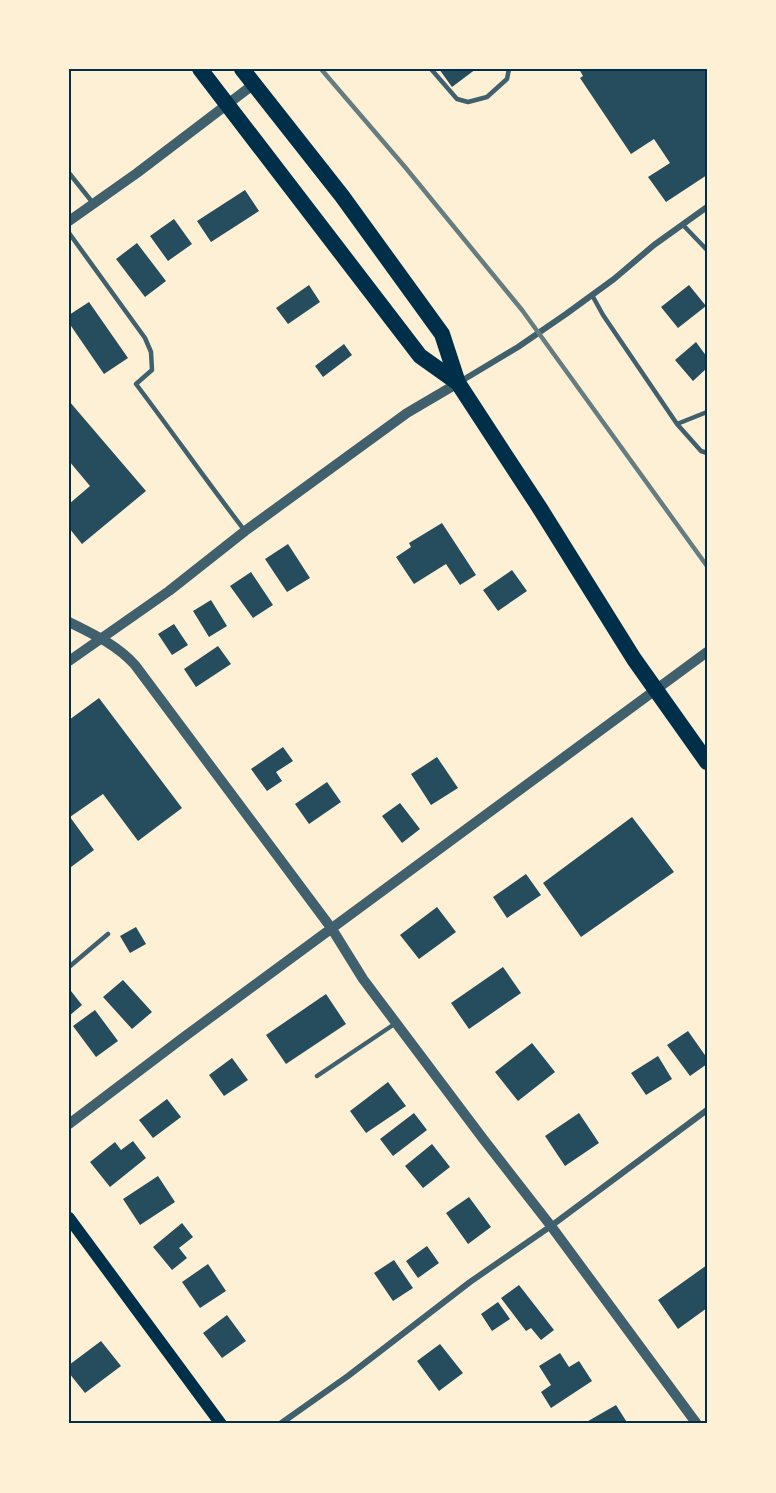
<svg xmlns="http://www.w3.org/2000/svg" width="776" height="1493" font-family="Montserrat,sans-serif">
  <style>
    .building { fill: #264d5e }
    .lines { fill: none; stroke-linecap: round; stroke-linejoin: round }
    .service { stroke: #3f606c; stroke-width: 4.5 }
    .minor { stroke: #3f606c; stroke-width: 6 }
    .tertiary { stroke: #3f606c; stroke-width: 10 }
    .secondary { stroke: #003049; stroke-width: 12 }
    .trunk { stroke: #003049; stroke-width: 16 }
    .rail { stroke: #657d81; stroke-width: 4.5 }
    .neatline { fill: none; stroke: #003049; stroke-width: 2 }
  </style>
  <rect width="100%" height="100%" fill="#fdf0d5"/>
  <path class="building" d="M439,69H476L452,87Z
    M579,69H707V175L666,202L648,177L670,163L654,139L631,154L580,78L583,76Z
    M245,190L259,211L211,242L197,221Z
    M174,219L192,244L168,261L150,236Z
    M137,243L166,281L145,297L116,259Z
    M309,285L320,302L288,324L276,308Z
    M689,285L706,306L678,328L661,307Z
    M89,302L128,358L104,374L69,323V315Z
    M696,342L707,357V368L693,381L675,360Z
    M344,344L352,355L323,377L315,366Z
    M69,401L146,491L82,544L69,528V504L90,486L69,461Z
    M442,523L476,575L460,585L446,564L414,584L396,557L411,547L409,543Z
    M288,544L310,578L287,592L265,559Z
    M512,570L527,591L498,611L483,590Z
    M251,572L273,605L253,618L230,586Z
    M211,600L227,626L209,637L193,611Z
    M174,624L188,645L172,655L158,634Z
    M218,646L231,664L196,687L184,669Z
    M99,698L182,808L138,841L103,794L70,817L94,850L71,867L69,864V720Z
    M283,747L293,761L276,772L282,781L267,791L251,769Z
    M437,757L458,788L431,805L411,774Z
    M327,782L341,802L309,824L295,804Z
    M400,803L420,829L402,843L382,816Z
    M632,817L674,872L581,937L543,883Z
    M526,874L541,895L507,918L493,897Z
    M437,907L456,932L419,959L400,935Z
    M136,927L146,944L130,953L120,936Z
    M503,967L521,993L469,1029L451,1003Z
    M123,980L152,1012L132,1029L103,997Z
    M71,991L82,1005L69,1016V993Z
    M326,994L346,1024L286,1064L266,1035Z
    M95,1010L118,1041L96,1057L73,1026Z
    M688,1031L707,1058V1064L690,1076L667,1045Z
    M532,1043L555,1072L518,1101L495,1072Z
    M658,1056L672,1079L646,1095L631,1073Z
    M232,1058L248,1080L224,1096L209,1075Z
    M388,1082L406,1106L366,1133L350,1111Z
    M167,1099L181,1117L153,1138L139,1120Z
    M414,1113L427,1130L393,1156L380,1139Z
    M579,1113L599,1143L565,1166L545,1136Z
    M133,1141L146,1158L110,1187L90,1162L115,1142L121,1150Z
    M432,1144L450,1167L423,1188L405,1166Z
    M158,1176L175,1202L140,1225L123,1199Z
    M469,1197L491,1227L468,1244L446,1213Z
    M182,1223L193,1237L179,1248L187,1258L172,1270L153,1247Z
    M427,1246L439,1263L418,1278L406,1261Z
    M394,1260L413,1288L393,1301L374,1273Z
    M208,1264L226,1291L200,1308L182,1282Z
    M707,1265V1308L678,1329L658,1300Z
    M519,1285L554,1330L541,1340L531,1328L526,1331L501,1298Z
    M498,1302L510,1319L492,1331L481,1314Z
    M227,1315L246,1341L222,1358L203,1333Z
    M101,1341L121,1366L85,1393L69,1373V1365Z
    M440,1344L463,1373L439,1391L417,1361Z
    M560,1353L569,1367L579,1361L592,1381L551,1408L541,1392L551,1385L539,1366Z
    M616,1405L628,1424H583Z"/>
  <g class="lines">
    <path class="service" d="M431,69L457,99L468,102L487,97L507,79L509,69
      M69,173L93,203
      M683,225L707,250
      M69,233L145,338L151,352L152,370L136,384C173,433 208,483 245,531
      M592,295L603,315L677,424
      M707,412L677,424L701,451L707,453
      M69,967L108,934
      M317,1076L396,1023"/>
    <path class="minor" d="M458,383L518,347L566,314L614,279L654,245L707,207
      M280,1424L348,1376L470,1282L551,1226L707,1110"/>
    <path class="tertiary" d="M69,221L137,173L254,84
      M69,622C93,634 117,645 135,665L332,929L363,979L484,1140L551,1226L697,1424
      M69,661L169,591L245,531L407,413L458,383
      M69,1124L184,1037L707,652"/>
    <path class="secondary" d="M69,1218L221,1424"/>
    <path class="trunk" d="M200,69L420,356L458,383
      M242,69L342,196L442,334L458,383L541,510L634,659L707,762"/>
    <path class="rail" d="M321,69L405,167L522,310L707,566"/>
  </g>
  <rect width="776" height="1493" fill="none" stroke="#fdf0d5" stroke-width="141"/>
  <rect x="70" y="70" width="636" height="1352" class="neatline"/>
</svg>
